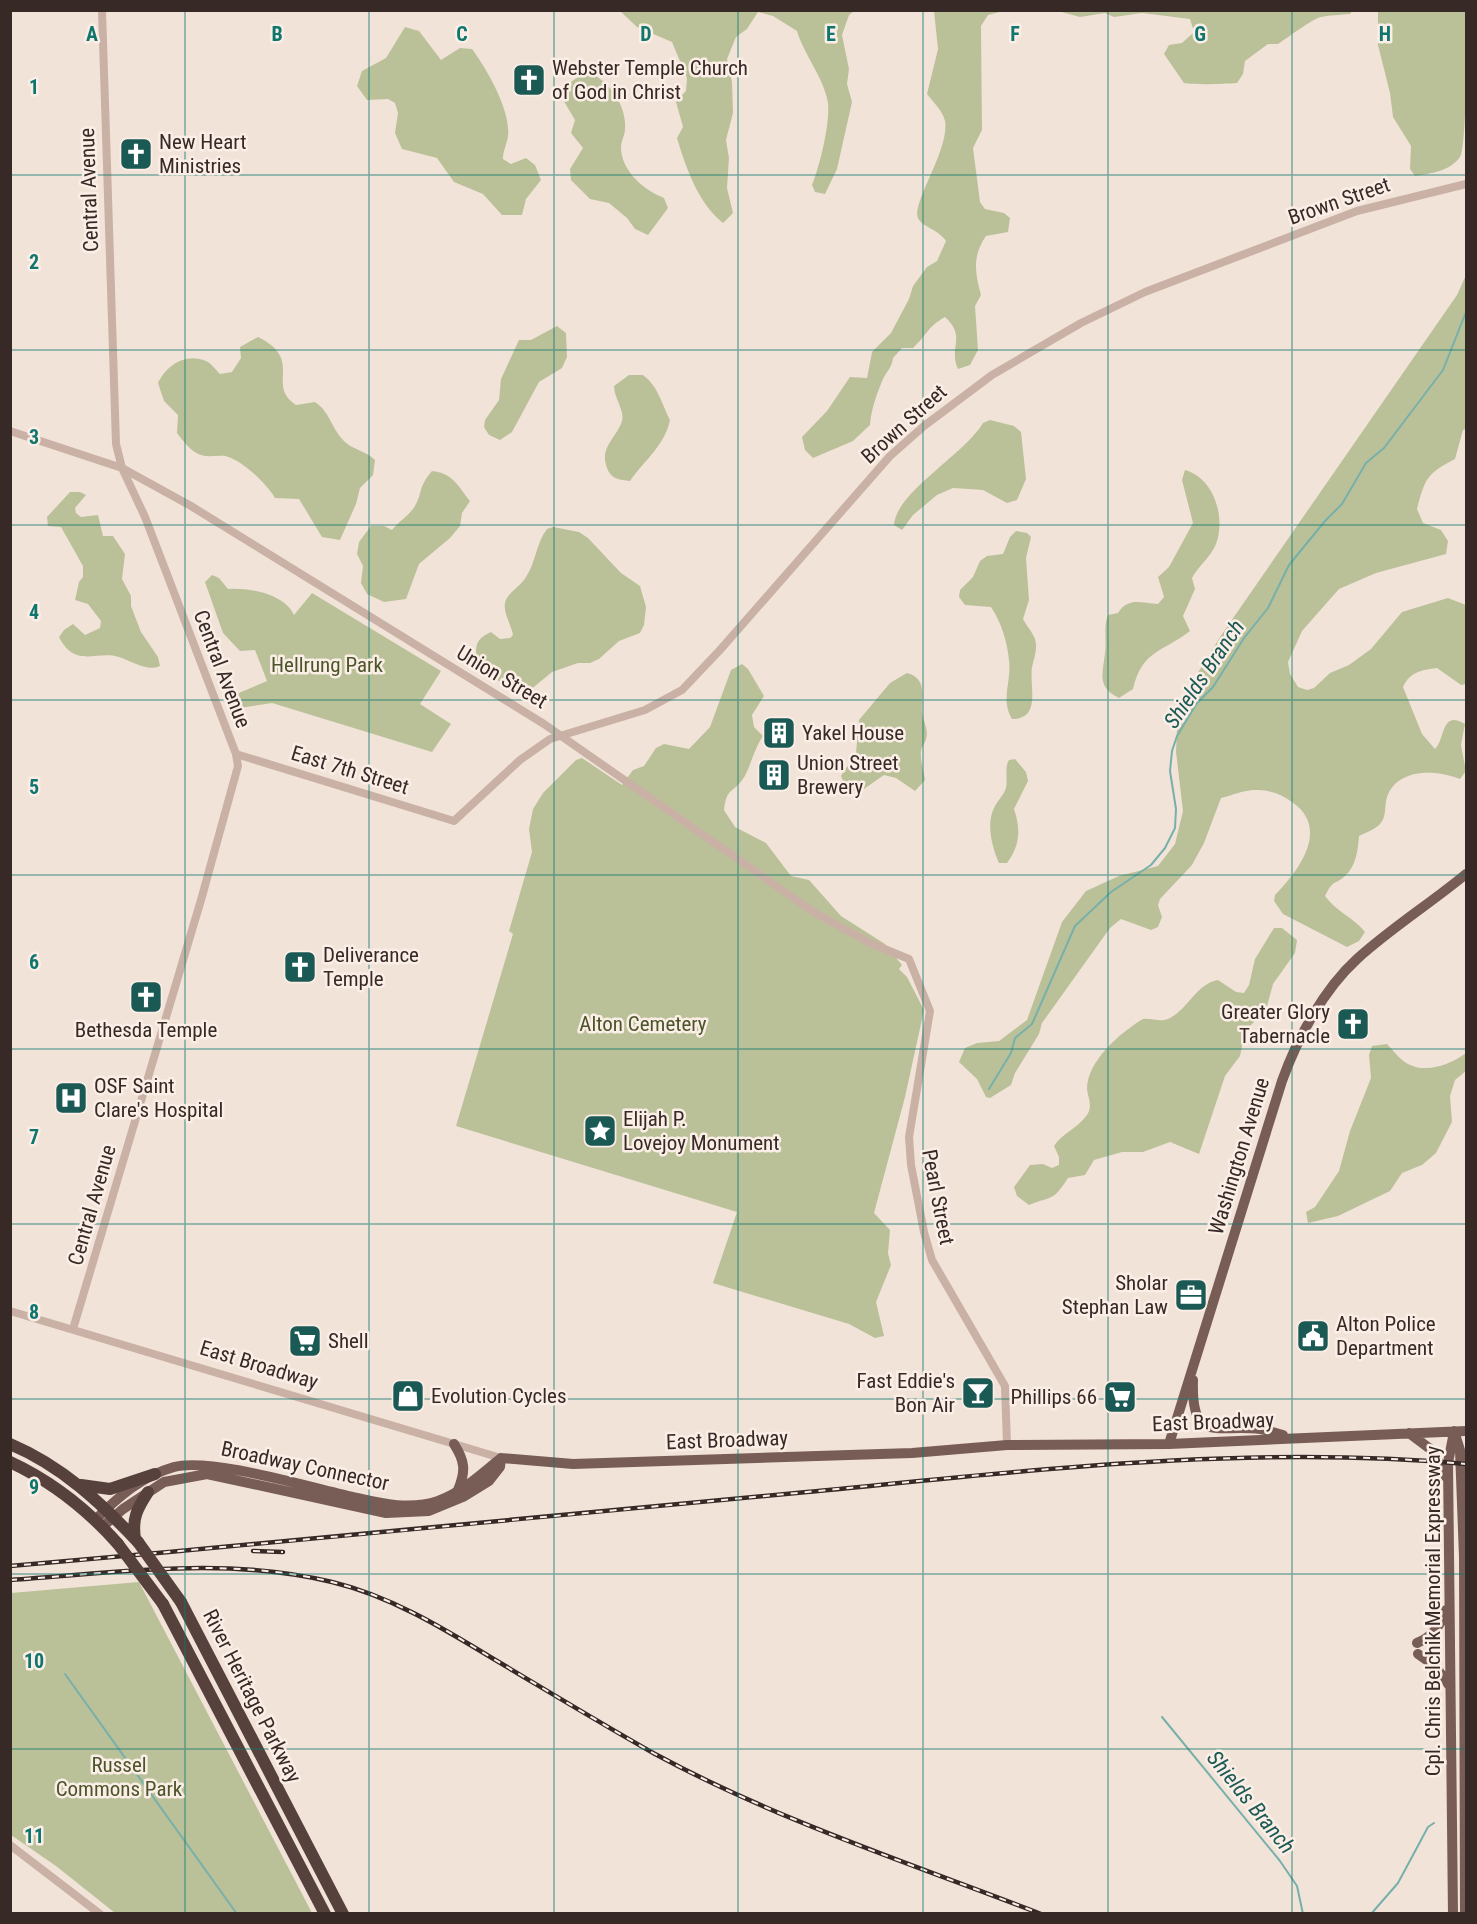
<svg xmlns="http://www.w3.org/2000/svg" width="1477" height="1924" font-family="'Roboto Condensed',sans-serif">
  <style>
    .green { fill: #bac199 }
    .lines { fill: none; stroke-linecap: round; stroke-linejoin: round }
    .stream { stroke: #77b0aa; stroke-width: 2 }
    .minor { stroke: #cab1a5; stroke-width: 8 }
    .major { stroke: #785d57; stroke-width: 10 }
    .highway { stroke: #57413d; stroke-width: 12 }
    .rail-casing { stroke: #362926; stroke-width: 4.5 }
    .rail { stroke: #faeee6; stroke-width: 2; stroke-dasharray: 7; stroke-linecap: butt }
    .highway-bridge { stroke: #57413d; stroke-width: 12 }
    .grid { fill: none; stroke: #0f766e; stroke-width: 1.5; stroke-opacity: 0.55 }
    .labels { text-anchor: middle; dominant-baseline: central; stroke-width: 5; stroke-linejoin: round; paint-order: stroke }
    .poi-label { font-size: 21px; fill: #362926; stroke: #faeee6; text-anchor: start }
    .street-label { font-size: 21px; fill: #362926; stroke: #faeee6 }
    .park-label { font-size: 21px; fill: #4b5529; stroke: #faeee6 }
    .water-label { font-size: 22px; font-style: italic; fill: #1b5954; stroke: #faeee6 }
    .grid-label { font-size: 20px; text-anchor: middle; font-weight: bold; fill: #0f766e; stroke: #faeee6; stroke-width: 5; stroke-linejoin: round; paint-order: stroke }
  </style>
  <rect width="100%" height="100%" fill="#f2e3d9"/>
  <path class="green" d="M620,11H854L849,15L842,35L849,69L847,84L852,102L837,169L825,194L815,192L812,185C820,165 830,124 828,103C824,78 804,55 797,31L773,16L758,12L747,29L736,37L727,59L732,82L733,113L726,140L729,158L727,188L733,213L723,223C698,203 686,168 677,138L683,127L676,102L686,91L687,78L672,42L637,27Z
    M934,11H1003L988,15L981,26L982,130L973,148L980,202L985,209L1004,213L1010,218L1008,232L986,236C972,256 975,273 981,295L975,306L978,350L970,365L958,369C948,347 967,337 945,317C927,327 927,335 913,348H902L893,358C892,367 887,371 883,379C877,393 871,410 870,425L853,441L813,458L805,450L802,437L827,411L850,377L867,378L872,352L891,333L909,299L913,286L927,267L937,261L946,241C938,229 922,227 918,218C911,204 950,149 945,121C943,111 933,102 927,94L938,49Z
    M1058,11H1352L1350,14C1341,15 1330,15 1321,17C1312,19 1286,39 1278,44H1268L1245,61L1243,74L1237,83C1223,84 1197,85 1184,83L1164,54L1169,45L1182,43L1194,32L1190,19L1142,13L1114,17L1105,13L1080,17Z
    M1378,11H1466C1467,30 1467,149 1460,157C1449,172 1431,173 1415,176L1410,169L1411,146L1393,117L1390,93L1378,45Z
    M405,27L419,31L441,60L460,48L472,49C487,69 511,111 508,136C507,144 503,150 503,159L511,164L526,158L535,165L541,180L526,199L522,215H502L483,194L454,182L437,158L402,149L395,133L398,113L395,103L388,99L367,100L357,86L362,71L386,58Z
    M590,72C610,83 627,106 625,129C625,135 621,141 621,147C621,171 644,190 664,198L668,208L648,235L635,229L627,218L609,203L590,199L571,180L570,169L583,148L571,133L575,120L562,98C565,82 576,78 590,72Z
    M1466,275V429L1463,430L1455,459C1426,474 1425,479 1417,509L1423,523L1441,530L1448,541L1446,554L1376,573L1339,589L1302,631L1288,662L1290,674L1298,687L1307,690L1314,688L1330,673L1349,665L1371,649L1402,612L1448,598L1466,605V684L1461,685L1437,668C1421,670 1410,672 1403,687L1422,734L1435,749C1445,740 1441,709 1465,724L1461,745L1466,771L1460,779C1436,769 1397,768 1387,797C1384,806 1387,816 1380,824C1376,829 1365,833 1359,836C1358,850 1356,866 1345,876C1334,886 1334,878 1325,896C1339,914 1352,916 1365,932L1359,941L1347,947L1283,914L1274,901L1275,895C1298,871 1331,829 1292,802C1283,795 1270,790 1258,790C1246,789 1233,795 1221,798L1204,843L1192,865L1160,899L1158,905L1162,917L1158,927L1151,930L1121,919L1110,928L1042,1023L1039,1034L1015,1073L1011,1085L990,1098L986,1097L977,1079L959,1062L965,1048L977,1043L999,1041L1027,1020L1062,922L1086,891L1119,876L1158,866L1175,844L1183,811L1176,752L1178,705L1220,637L1457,295Z
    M557,326L566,333L567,357L562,368L539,382L512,432L500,440L489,435L484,427L485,420L499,400L501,379L519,340H531Z
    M258,337C305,360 265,385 296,405L315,402C330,412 331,427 343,440C352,450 365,450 375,460L373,475L360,488L356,504L340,540L322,537L299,499L275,498C267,484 241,459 225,456C219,455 212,457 206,456C193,455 184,442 177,433L178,415L164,401L158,383C166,366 185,352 206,361C211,363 216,370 220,374L232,372L241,358L240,347Z
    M629,375H643C658,386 662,404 670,420C665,445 644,461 630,481C619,480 611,479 607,468C599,447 616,439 622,421C625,411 614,398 614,386Z
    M990,420L1014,426L1021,432L1026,479L1017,500L1007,503L983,490L953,488L937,495L913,515L902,530L894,525C896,492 964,455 983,423Z
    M1185,470C1214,478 1226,517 1216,544C1210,558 1199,565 1192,578L1195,589L1183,616L1190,631C1163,652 1142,650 1133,689L1119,698C1096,687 1103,673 1105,653C1107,641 1103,628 1108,615L1118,613C1128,597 1141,603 1158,604L1164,597L1158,577L1169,567L1193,523L1182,480Z
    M432,471C453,473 458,486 470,501L462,513L460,526L450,538L419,564L406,599L384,602L367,594L361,583L363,566L357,554L359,542L371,526H384L392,530C398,522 407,517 413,509C423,495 417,488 432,471Z
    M70,492H80L86,495L75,508L76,513L81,517L98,515L103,536H113L125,554L122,579L131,596V606L141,632L158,657L160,666C148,672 131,661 119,657C97,650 75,669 59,637L64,630L73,624L85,635L100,628L101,621L88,604L75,600L79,582L83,577V566L61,527L48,526L47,517Z
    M553,527L579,532L588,538L621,573L640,586L646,607L644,625L640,633L619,641L599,659L590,663H578L552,672L529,691C508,685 477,678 476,652C476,640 481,637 491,632L500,639L510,638L513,635C511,624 503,613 505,603C507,593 521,586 526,577C536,562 536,543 547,529Z
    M1016,531L1027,533L1031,537L1026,558L1029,600L1023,619C1026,625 1033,633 1035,639C1038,649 1034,658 1032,667C1029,686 1042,719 1012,719C1000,699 1012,681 1009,660C1007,641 1001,622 991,607L965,605L959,597L960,590L973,577L980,561L987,556L1003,554L1010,537Z
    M212,575L219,578L228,589C248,587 285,594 294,615L312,593L441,671L420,704L451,724L432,752L272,703L233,709L227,698L267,681L255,650L240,651L223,633L205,582Z
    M742,664L748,669L764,696L752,715L754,727L763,736C754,749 749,771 743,779C732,794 727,787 724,810L735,827L766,843L791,876L809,880L841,916L885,944L902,965L899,969L907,977L924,1010L905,1097L874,1213L890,1230L888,1253L891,1265L876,1302L884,1336L875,1338L849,1324L713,1283L737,1212L456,1126L513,934L509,931L532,852L529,829L533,809L543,793L576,760L582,758L622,785L633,770L644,766L656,748L664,744L689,749L710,727L731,670Z
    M907,673C928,679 921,696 922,712C923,721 929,730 926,739C925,744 921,747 921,752C920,761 924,772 925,780L915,791L896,778L884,775L864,789L847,792L841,776L856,753L859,720L890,683Z
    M1015,759L1026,772L1028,781L1014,809C1021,830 1020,845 1007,863H999C992,847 986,824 994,808C997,801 1004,795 1006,788C1008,779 1004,768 1009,760Z
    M1274,928H1282L1297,940L1295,953L1273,984L1266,1010L1251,1025L1244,1037L1240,1056L1225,1076L1199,1154L1170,1142L1143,1152H1122L1094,1160L1085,1175L1068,1178C1052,1202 1054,1195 1029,1205L1017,1196L1014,1187L1030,1165L1043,1164L1052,1168L1059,1165V1157L1054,1146C1062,1133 1077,1129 1087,1115C1093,1106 1088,1098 1087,1089C1087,1061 1121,1032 1143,1019C1153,1018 1161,1023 1170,1018C1189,1008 1196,984 1218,980L1236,992L1244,993L1249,985L1255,959Z
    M1387,1044C1393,1050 1400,1060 1408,1064C1427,1074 1451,1064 1466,1053V1071L1455,1080L1450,1096L1452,1122L1436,1153L1422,1165L1402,1173L1390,1191L1338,1216L1308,1223L1306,1212L1315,1207L1339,1171L1350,1131L1371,1078L1369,1055L1372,1046Z
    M139,1582L312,1913H115L56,1866L11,1835V1593Z"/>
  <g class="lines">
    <path class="stream" d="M989,1089L1011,1053L1015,1038L1032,1024L1075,926L1111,892L1151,865L1165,848L1175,828L1176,809L1170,771L1172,751L1177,736L1197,703L1213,687L1244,638L1268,608L1289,565L1325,521L1342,504L1366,463L1384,448L1443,370L1466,312
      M65,1674L237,1914
      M1162,1717L1280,1861L1297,1886L1303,1914
      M1371,1914L1398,1883L1428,1827L1434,1823"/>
    <path class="minor" d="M10,431L122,468L191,506L544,724L815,913L870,943L909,959L930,1011L909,1137L911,1165L924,1232L932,1260L1005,1386L1007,1445
      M236,754L454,821L520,760L550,739L645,710L682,690L720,650L890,456L924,426L992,375L1081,323L1145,292L1357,211L1466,184
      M10,1311L501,1458
      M73,1329L201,900L238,766L236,754L145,517L122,468L116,444L102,10
      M10,1845L100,1914"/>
    <path class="major" d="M1193,1380C1191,1444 1215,1424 1260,1429C1267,1430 1275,1433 1283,1435
      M1454,1431L1460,1450L1464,1557L1465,1914
      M1409,1433L1433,1451L1446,1477
      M454,1444C465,1461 466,1471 458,1490
      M1169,1444L1282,1081C1297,1039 1323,990 1357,959C1391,928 1431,903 1466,874
      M501,1458L573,1464L912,1453L1007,1445L1169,1444L1466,1431
      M95,1520C118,1497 142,1476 174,1467C211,1457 315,1489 357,1498C383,1504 411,1510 438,1501C462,1492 482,1474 501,1458
      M102,1527L123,1509L164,1482L207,1474L386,1513L429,1511L463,1497L489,1481L500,1467L501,1458
      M1417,1643C1432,1637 1441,1625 1446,1610
      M1418,1654L1435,1666L1449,1685
      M1453,1914L1448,1463L1454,1432"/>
    <path class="highway" d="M10,1444C62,1466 100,1502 138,1542
      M10,1462C53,1482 87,1509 118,1544
      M81,1485L110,1489L155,1474
      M135,1539C132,1518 137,1509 148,1492
      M181,1602L343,1914
      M163,1604L325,1914"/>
    <defs>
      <path id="rail" d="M253,1551L283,1552
        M10,1566C276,1543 542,1517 807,1492C1026,1471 1247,1444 1466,1464
        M10,1580C118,1573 225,1556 332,1582C390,1596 441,1627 492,1658C546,1690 600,1723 655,1754C777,1820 912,1864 1041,1914"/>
    </defs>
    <use href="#rail" class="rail-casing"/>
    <use href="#rail" class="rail"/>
    <path class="highway-bridge" d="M138,1542L181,1602
      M118,1544L163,1604"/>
  </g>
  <path class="grid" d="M185,10V1914M369,10V1914M554,10V1914M738,10V1914M923,10V1914M1108,10V1914M1292,10V1914M10,175H1466M10,350H1466M10,525H1466M10,700H1466M10,875H1466M10,1049H1466M10,1224H1466M10,1399H1466M10,1574H1466M10,1749H1466"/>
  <defs>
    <symbol id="church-square" viewBox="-11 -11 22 22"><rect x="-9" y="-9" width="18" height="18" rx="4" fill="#1b5954" stroke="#faeee6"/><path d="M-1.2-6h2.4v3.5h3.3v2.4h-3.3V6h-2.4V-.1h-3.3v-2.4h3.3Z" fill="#fff"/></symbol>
    <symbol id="building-square" viewBox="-11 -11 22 22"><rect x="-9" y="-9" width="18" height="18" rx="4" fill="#1b5954" stroke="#faeee6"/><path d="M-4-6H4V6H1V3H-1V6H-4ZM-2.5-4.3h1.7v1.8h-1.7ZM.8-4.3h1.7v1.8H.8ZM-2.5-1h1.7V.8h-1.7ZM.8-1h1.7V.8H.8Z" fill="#fff"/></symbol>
    <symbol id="hospital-square" viewBox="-11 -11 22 22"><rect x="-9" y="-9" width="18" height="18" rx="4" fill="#1b5954" stroke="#faeee6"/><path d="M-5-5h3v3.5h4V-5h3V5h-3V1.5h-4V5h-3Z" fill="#fff"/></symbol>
    <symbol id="sight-square" viewBox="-11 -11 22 22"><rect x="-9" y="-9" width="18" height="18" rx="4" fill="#1b5954" stroke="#faeee6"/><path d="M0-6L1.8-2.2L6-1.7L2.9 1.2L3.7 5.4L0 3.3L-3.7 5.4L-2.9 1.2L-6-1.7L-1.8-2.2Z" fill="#fff"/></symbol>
    <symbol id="office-square" viewBox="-11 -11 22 22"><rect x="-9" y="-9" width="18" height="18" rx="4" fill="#1b5954" stroke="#faeee6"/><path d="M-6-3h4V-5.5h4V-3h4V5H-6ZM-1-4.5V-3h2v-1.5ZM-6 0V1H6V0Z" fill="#fff"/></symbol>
    <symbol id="civic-square" viewBox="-11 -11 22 22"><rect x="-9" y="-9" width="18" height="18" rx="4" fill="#1b5954" stroke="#faeee6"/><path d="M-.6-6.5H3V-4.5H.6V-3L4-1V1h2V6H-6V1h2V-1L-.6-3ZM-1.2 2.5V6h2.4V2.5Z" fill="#fff"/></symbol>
    <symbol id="supermarket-square" viewBox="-11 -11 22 22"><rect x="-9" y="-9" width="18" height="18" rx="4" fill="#1b5954" stroke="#faeee6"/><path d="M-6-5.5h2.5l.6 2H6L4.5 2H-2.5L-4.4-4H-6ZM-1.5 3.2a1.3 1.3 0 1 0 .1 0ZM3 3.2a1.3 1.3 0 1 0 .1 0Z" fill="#fff"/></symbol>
    <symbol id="bar-square" viewBox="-11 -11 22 22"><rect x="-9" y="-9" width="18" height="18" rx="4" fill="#1b5954" stroke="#faeee6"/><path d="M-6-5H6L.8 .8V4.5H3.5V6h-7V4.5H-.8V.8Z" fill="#fff"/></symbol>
    <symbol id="shop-square" viewBox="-11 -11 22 22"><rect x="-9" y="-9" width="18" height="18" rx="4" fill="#1b5954" stroke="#faeee6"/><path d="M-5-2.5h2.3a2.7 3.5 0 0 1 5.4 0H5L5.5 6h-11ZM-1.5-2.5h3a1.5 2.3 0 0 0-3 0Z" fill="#fff"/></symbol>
  </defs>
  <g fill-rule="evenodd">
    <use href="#church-square" x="510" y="61" width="38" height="38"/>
    <use href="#church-square" x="117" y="135" width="38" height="38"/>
    <use href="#building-square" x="760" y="714" width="38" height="38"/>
    <use href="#building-square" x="755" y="756" width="38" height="38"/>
    <use href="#church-square" x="281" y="948" width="38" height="38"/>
    <use href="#church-square" x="127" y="978" width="38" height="38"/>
    <use href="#church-square" x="1334" y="1005" width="38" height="38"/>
    <use href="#hospital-square" x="52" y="1079" width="38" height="38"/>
    <use href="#sight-square" x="581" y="1112" width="38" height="38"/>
    <use href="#office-square" x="1172" y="1276" width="38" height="38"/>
    <use href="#civic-square" x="1294" y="1317" width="38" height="38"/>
    <use href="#supermarket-square" x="286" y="1322" width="38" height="38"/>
    <use href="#bar-square" x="959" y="1374" width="38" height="38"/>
    <use href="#shop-square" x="389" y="1377" width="38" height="38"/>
    <use href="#supermarket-square" x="1101" y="1378" width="38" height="38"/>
  </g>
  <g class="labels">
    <g class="poi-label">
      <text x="552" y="68">Webster Temple Church<tspan x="552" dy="24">of God in Christ</tspan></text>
      <text x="159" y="142">New Heart<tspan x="159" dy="24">Ministries</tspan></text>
      <text x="802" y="733">Yakel House</text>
      <text x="797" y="763">Union Street<tspan x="797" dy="24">Brewery</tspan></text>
      <text x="323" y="955">Deliverance<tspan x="323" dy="24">Temple</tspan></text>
      <text x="1330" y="1012" text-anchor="end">Greater Glory<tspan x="1330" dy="24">Tabernacle</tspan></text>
      <text x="146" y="1030" text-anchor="middle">Bethesda Temple</text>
      <text x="94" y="1086">OSF Saint<tspan x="94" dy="24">Clare's Hospital</tspan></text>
      <text x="623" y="1119">Elijah P.<tspan x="623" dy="24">Lovejoy Monument</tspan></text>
      <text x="1168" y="1283" text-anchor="end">Sholar<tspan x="1168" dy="24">Stephan Law</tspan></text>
      <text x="1336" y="1324">Alton Police<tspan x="1336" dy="24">Department</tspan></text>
      <text x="328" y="1341">Shell</text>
      <text x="955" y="1381" text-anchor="end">Fast Eddie's<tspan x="955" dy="24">Bon Air</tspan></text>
      <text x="431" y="1396">Evolution Cycles</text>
      <text x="1097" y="1397" text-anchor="end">Phillips 66</text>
    </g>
    <g class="street-label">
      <text transform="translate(89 190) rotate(-92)">Central Avenue</text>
      <text transform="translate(1339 201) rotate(-19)">Brown Street</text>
      <text transform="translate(904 424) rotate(-42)">Brown Street</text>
      <text transform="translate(222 669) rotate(69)">Central Avenue</text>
      <text transform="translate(502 677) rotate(31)">Union Street</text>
      <text transform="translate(350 770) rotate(17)">East 7th Street</text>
      <text transform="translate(1239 1156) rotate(-73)">Washington Avenue</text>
      <text transform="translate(938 1197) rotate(79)">Pearl Street</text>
      <text transform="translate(92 1205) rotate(-74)">Central Avenue</text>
      <text transform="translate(259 1365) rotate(17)">East Broadway</text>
      <text transform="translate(1213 1422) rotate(-2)">East Broadway</text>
      <text transform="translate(727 1440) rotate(-2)">East Broadway</text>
      <text transform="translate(305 1466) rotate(12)">Broadway Connector</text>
      <text transform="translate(1433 1611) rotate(-90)">Cpl. Chris Belchik Memorial Expressway</text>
      <text transform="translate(252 1696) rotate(63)">River Heritage Parkway</text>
    </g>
    <g class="park-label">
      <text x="327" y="665">Hellrung Park</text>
      <text x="643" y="1024">Alton Cemetery</text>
      <text x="119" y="1765">Russel<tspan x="119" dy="24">Commons Park</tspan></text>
    </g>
    <g class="water-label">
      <text transform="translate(1204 674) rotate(-56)">Shields Branch</text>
      <text transform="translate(1251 1802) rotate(51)">Shields Branch</text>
    </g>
  </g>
  <g class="grid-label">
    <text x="92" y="41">A</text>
    <text x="277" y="41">B</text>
    <text x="462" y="41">C</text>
    <text x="646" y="41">D</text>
    <text x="831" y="41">E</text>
    <text x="1015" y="41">F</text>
    <text x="1200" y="41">G</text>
    <text x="1385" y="41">H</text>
    <text x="34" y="94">1</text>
    <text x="34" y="269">2</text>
    <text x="34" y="444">3</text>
    <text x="34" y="619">4</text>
    <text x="34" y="794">5</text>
    <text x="34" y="969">6</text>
    <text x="34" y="1144">7</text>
    <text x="34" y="1319">8</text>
    <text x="34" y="1494">9</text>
    <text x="34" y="1668">10</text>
    <text x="34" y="1843">11</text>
  </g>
  <rect width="1477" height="1924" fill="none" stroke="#362926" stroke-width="24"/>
</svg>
